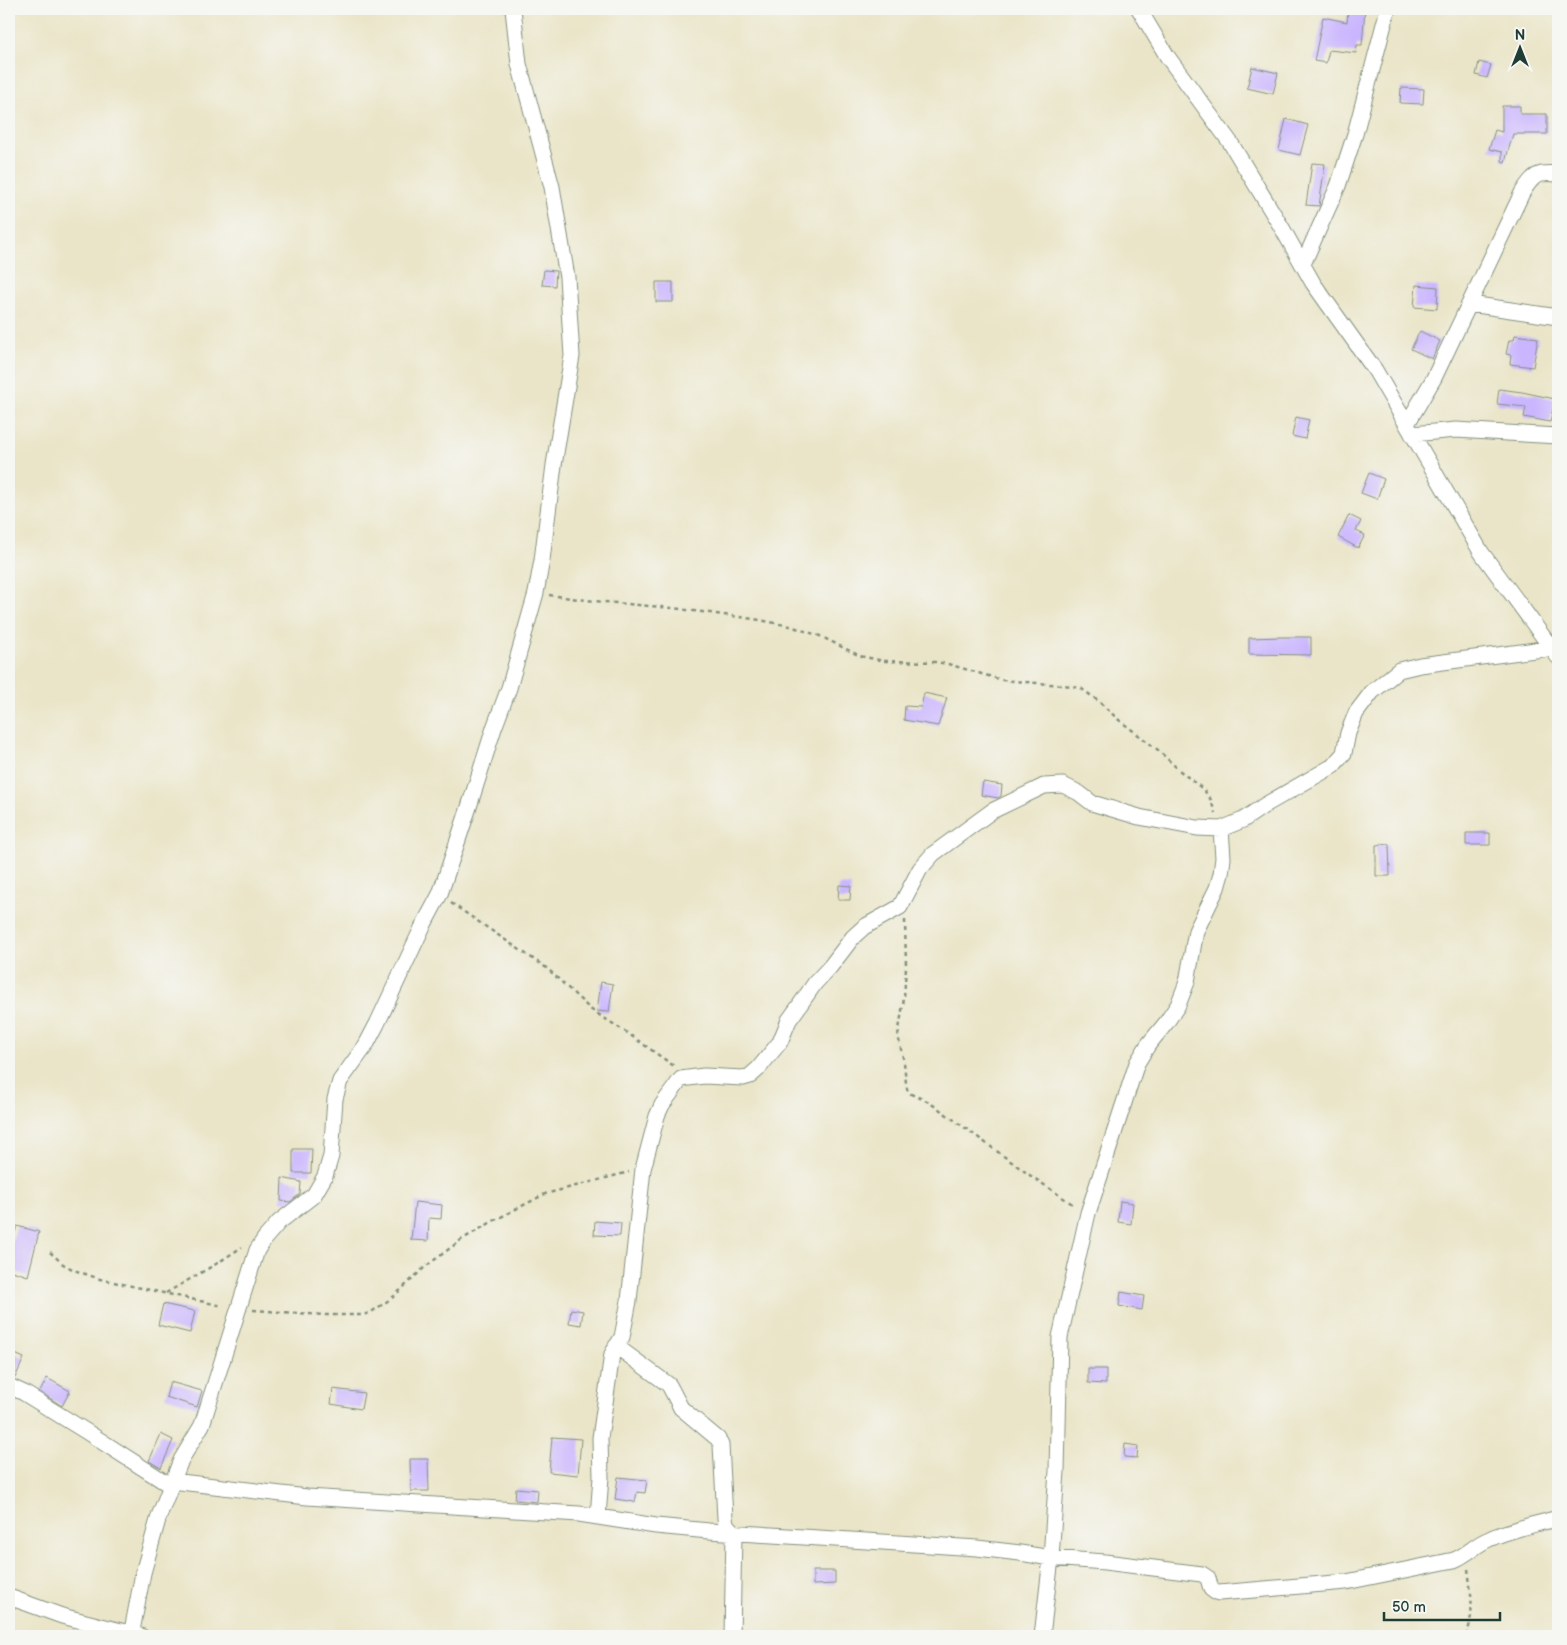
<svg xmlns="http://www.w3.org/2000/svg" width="1567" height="1645" font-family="'Balsamiq Sans',sans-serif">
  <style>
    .building { fill: #cab6fe }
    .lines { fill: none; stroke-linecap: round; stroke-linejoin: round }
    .street-casing { stroke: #84917e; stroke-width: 17 }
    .path { stroke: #84917e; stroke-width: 2.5; stroke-dasharray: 4 4; stroke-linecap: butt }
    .street { stroke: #fff; stroke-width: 15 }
  </style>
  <rect width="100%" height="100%" fill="#f6f6f2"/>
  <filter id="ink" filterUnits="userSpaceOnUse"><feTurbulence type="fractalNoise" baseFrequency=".02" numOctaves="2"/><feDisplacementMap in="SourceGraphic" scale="10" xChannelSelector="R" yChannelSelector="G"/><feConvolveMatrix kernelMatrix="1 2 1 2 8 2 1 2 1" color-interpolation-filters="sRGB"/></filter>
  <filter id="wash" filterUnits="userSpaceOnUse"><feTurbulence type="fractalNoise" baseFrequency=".0096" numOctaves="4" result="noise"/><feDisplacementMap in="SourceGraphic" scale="20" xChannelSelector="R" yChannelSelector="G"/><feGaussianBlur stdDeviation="1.12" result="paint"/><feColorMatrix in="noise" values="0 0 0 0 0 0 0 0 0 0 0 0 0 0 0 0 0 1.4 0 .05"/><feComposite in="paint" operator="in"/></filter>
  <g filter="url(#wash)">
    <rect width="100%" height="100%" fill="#eae5c8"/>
    <g id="blocks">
      <path class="building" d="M1348,9H1365L1362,45H1357L1356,53L1329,50L1326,63L1314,61L1323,17L1347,22Z
        M1479,62L1491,65L1487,78L1476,75Z
        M1252,67L1278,73L1273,94L1247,88Z
        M1401,88L1424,89L1423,104L1400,103Z
        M1502,106H1520V114H1547V134H1513L1505,162L1502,161V152L1489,149L1495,130L1502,132Z
        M1286,119L1308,125L1300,155L1279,150Z
        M1312,163L1325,164L1319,206L1306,205Z
        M544,270L556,271L555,286L542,285Z
        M656,282H673V302H656Z
        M1416,285L1438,287L1437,309L1414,307Z
        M1420,331L1440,341L1432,359L1411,349Z
        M1515,335L1538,338L1533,367L1510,364L1511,355L1506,354L1509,340H1514Z
        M1499,389L1522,392L1555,399L1550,422L1524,417L1526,407L1497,404Z
        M1296,417L1309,420L1305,439L1292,436Z
        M1369,473L1384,479L1377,499L1361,493Z
        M1349,515L1361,521L1356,531L1365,535L1358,548L1338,537Z
        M1282,637H1311V655L1249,654V638Z
        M924,693L947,698L938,726L904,720L905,706L921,707Z
        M983,782L1002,785L1001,796L998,798L981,795Z
        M1466,833H1490V845H1466Z
        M1389,844L1390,876H1376V845Z
        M839,885L851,886L850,900H838Z
        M601,982L613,984L609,1012L597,1011Z
        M293,1149H312L311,1173H293Z
        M282,1178L301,1182L300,1194L290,1202L281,1201Z
        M1120,1201L1133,1203L1131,1224L1118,1222Z
        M415,1202L442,1205L441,1219L429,1218L428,1241L411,1240Z
        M595,1221L621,1223L620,1236L594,1235Z
        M17,1226L39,1232L28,1276L9,1270V1240L12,1241Z
        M1121,1292L1144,1296L1142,1310L1119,1306Z
        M163,1304L195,1311L190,1333L158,1325Z
        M571,1309L583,1311L581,1325L569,1323Z
        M13,1353L24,1358L15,1378L9,1377V1361Z
        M1088,1369H1106V1384L1088,1383Z
        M47,1378L70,1391L62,1406L40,1392Z
        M170,1382L202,1391L197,1407L166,1397Z
        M333,1389L364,1393L361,1409L331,1404Z
        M161,1434L173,1440L161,1468L149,1461Z
        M552,1437L581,1439L578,1475L549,1472Z
        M1125,1444L1138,1446L1137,1458L1124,1457Z
        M410,1459H428L429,1491H411Z
        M618,1477L647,1480L645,1493L637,1492L635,1502L615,1499Z
        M516,1488L538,1490L537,1502L515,1500Z
        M813,1571H835V1584L813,1585Z"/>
    </g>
  </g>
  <g filter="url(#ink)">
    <use href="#blocks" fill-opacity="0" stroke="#84917e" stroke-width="1"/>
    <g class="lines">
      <defs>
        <path id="street" d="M1139,9L1167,56L1230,142L1282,228L1313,283L1375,370L1481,552L1558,657
          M1303,264L1338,186L1355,134L1388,9
          M1470,304L1558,317
          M1407,424L1434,378L1522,193C1533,175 1537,172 1558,174
          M1412,434L1456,430L1558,436
          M616,1346L669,1385L681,1408L718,1439L721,1445L725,1518L726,1524L734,1533L732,1636
          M9,1386L24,1393L87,1432L171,1486
          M172,1481L307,1497L579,1514L656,1526L709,1531L977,1548L1020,1553L1051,1558L1105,1562L1202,1574L1208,1578L1211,1589L1215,1592L1219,1593L1346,1582L1454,1560C1467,1555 1475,1545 1487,1540C1509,1529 1535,1525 1558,1518
          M598,1517L601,1477L600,1438L612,1354L622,1337L629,1301L643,1169L657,1116L662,1105L681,1079L704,1076L743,1078L750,1076L758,1069L780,1042L789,1020L797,1009L815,983L830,967L853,937L864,927L900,907L920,869L933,854L992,811L1044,786L1063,785L1079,793L1092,803L1139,817L1197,828L1221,829L1243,820L1265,805L1333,766L1344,753L1348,733L1356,713L1372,692L1399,670L1420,665L1551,648
          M9,1597L62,1616L141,1636
          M131,1636L143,1573L159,1516L181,1460L202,1425L257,1250L265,1238L279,1222L314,1195L325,1176L331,1156L335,1099L340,1081L366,1045L377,1024L422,928L440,894L469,807L494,728L509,688L536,593L542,560L554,465L572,356L567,277L552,187L519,64L513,9
          M1042,1636L1051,1558L1057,1471L1060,1337L1088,1213L1137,1063L1148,1045L1166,1023L1178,1005L1187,982L1196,931L1217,888L1221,874L1223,858L1221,829"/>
      </defs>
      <use href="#street" class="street-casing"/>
      <path class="path" d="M549,595L594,601L672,608L754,619L790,626L820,636L860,656L884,661L936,662L948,664L1002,680L1073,686L1082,689L1097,700L1119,720L1158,750L1179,770L1204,790L1211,800L1215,813
        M451,903L548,969L590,1009L626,1032L674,1066
        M905,920L906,967L904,998L898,1036L904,1062L906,1083L907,1089L911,1094L927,1101L939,1109L1031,1176L1074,1205
        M50,1252L63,1264L74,1270L100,1279L223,1306
        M166,1293L216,1264L242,1247
        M253,1310L325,1315H362L370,1313L392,1298L425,1267L461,1240L495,1220L545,1194L629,1172
        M1466,1636C1475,1614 1471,1592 1468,1569"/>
      <use href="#street" class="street"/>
    </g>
  </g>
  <rect width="1567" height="1645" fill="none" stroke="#f6f6f2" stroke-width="30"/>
  <g transform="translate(1520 48)" stroke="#f6f6f2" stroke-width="4" paint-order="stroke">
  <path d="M0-4L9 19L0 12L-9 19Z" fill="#1f3d34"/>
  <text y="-8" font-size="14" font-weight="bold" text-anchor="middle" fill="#1f3d34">N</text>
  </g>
  <path d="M1384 1612v8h116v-8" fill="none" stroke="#1f3d34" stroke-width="2.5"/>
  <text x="1392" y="1612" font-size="15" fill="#1f3d34" stroke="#f6f6f2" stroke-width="4" paint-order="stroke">50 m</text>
</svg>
